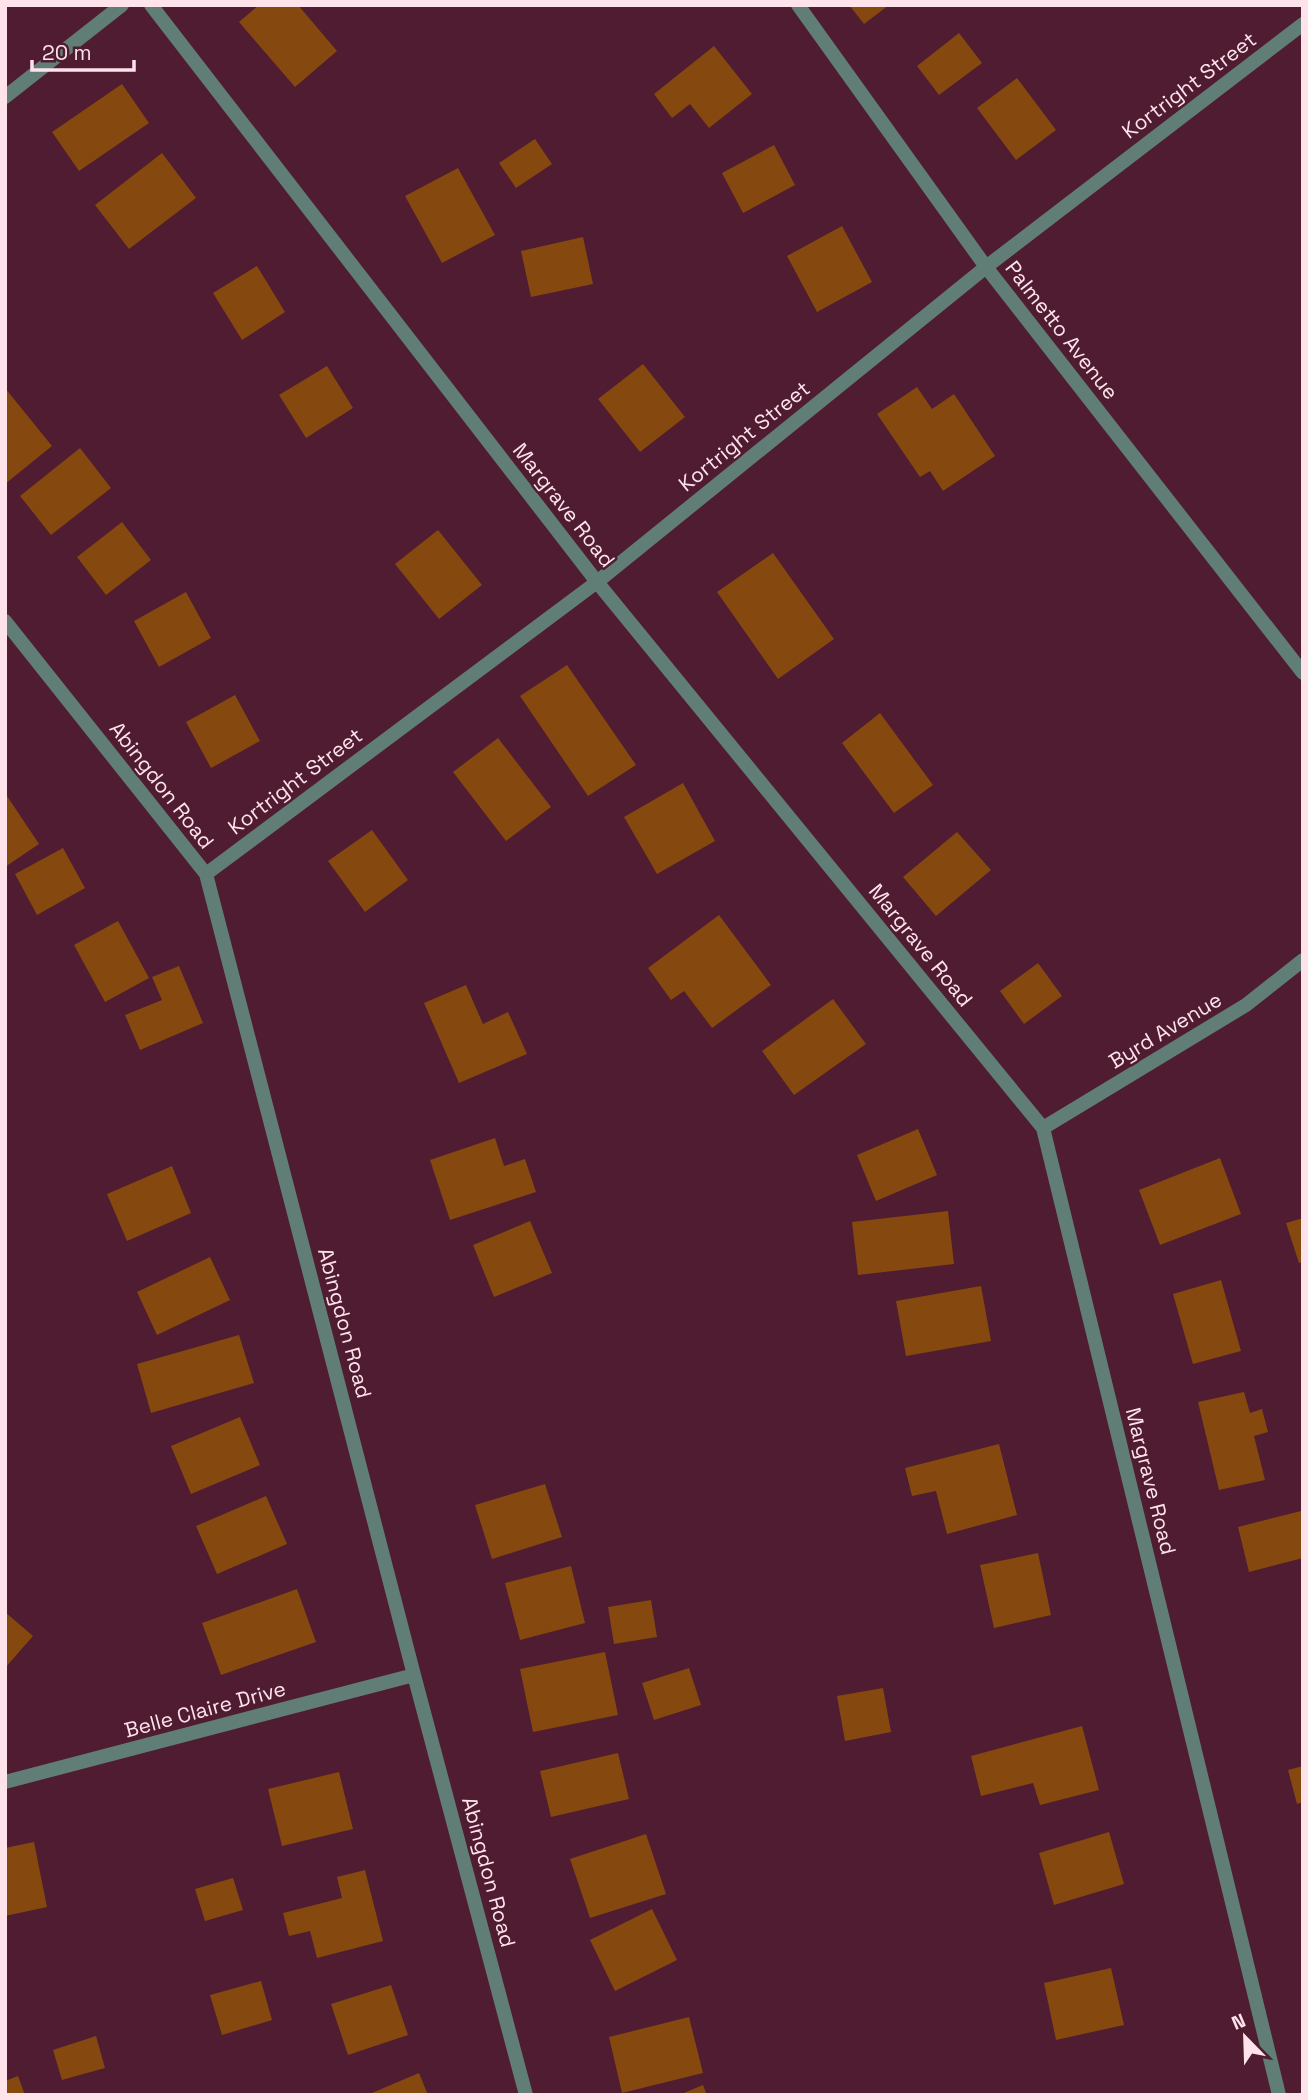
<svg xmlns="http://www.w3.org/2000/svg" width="1308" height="2100" font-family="'Space Grotesk',sans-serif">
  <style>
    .building { fill: #85480f }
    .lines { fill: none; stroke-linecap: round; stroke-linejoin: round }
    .minor { stroke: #607e76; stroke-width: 14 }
    .labels { text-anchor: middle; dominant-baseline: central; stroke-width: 5; stroke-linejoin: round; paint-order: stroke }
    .street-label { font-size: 21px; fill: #ffe3eb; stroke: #4f1c31 }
  </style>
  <rect width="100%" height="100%" fill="#4f1c31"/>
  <path class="building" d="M259,5H298L337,51L295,87L239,22Z
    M849,5H889L864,24Z
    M959,33L982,63L939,95L917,66Z
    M714,46L752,94L709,128L690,104L672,118L654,94Z
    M1017,78L1056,130L1016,160L977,108Z
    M122,84L149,123L79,171L52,132Z
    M535,139L552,164L516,188L499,163Z
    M774,145L795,185L743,213L722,173Z
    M162,153L196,198L129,249L95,205Z
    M458,168L495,235L442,263L405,196Z
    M842,226L872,282L817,312L787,256Z
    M583,237L593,284L531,297L521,251Z
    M257,266L285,312L242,340L213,293Z
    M643,364L685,417L640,452L598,399Z
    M327,366L353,408L306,438L279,395Z
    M917,387L932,409L954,394L995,456L943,491L930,471L920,477L877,414Z
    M5,388L52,446L5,484Z
    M80,448L111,488L51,535L20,496Z
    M122,522L151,560L106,595L77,557Z
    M438,530L482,585L439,619L395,564Z
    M773,553L834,639L778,679L717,592Z
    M186,592L211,638L159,667L134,621Z
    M567,665L636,765L588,796L520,696Z
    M235,695L260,741L211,768L186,722Z
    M880,713L933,785L894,813L842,743Z
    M498,738L551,807L506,841L453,772Z
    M683,783L715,841L657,874L624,817Z
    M7,796L39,844L5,867V798Z
    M372,830L408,880L365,912L328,861Z
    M957,832L991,870L936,916L903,877Z
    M63,848L85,888L37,915L15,874Z
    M719,915L771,985L712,1028L684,991L671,1000L648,968Z
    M118,921L149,978L105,1002L74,945Z
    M1038,963L1062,996L1024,1024L1000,991Z
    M179,966L203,1023L140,1050L125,1015L162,1000L152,977Z
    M466,985L483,1024L508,1012L527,1054L459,1083L424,1003Z
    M833,999L866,1044L794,1095L762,1051Z
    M918,1129L937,1175L876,1201L857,1155Z
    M495,1138L504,1166L525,1159L536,1192L450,1220L430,1160Z
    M1220,1158L1241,1214L1160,1245L1139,1190Z
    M172,1166L191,1213L127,1241L107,1194Z
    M948,1211L954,1264L858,1275L852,1222Z
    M1303,1218V1262L1299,1263L1286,1223Z
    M530,1221L552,1273L494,1297L473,1245Z
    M210,1257L230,1300L157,1335L137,1292Z
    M1221,1280L1241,1351L1193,1364L1173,1294Z
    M981,1286L991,1341L906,1356L896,1301Z
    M239,1335L254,1383L151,1413L137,1364Z
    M1244,1392L1250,1413L1262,1409L1268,1432L1254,1436L1265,1480L1219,1490L1198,1402Z
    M240,1417L260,1465L191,1494L171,1446Z
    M999,1444L1017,1515L947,1534L936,1491L912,1496L905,1468Z
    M545,1484L562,1537L492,1559L475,1505Z
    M266,1496L287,1544L217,1574L196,1526Z
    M1301,1511L1303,1558L1249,1572L1238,1527Z
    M1038,1553L1051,1615L994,1628L980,1565Z
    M571,1566L585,1623L520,1640L505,1583Z
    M297,1589L316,1642L221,1675L202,1623Z
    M651,1600L657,1637L614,1644L608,1607Z
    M5,1612L33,1636L5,1668Z
    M605,1652L618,1715L533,1732L520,1669Z
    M689,1668L701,1705L654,1720L642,1683Z
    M883,1688L891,1732L845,1741L837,1696Z
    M1082,1726L1099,1790L1040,1805L1033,1783L981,1796L971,1756Z
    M618,1753L629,1799L551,1817L540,1771Z
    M1303,1766V1802L1297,1804L1288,1770Z
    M339,1772L353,1829L282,1846L268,1789Z
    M1109,1832L1124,1884L1054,1905L1039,1853Z
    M646,1834L666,1894L590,1918L570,1859Z
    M34,1842L47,1907L5,1916V1848Z
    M365,1870L383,1941L317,1958L310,1931L289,1936L283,1913L342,1898L337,1877Z
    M233,1878L243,1910L205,1921L195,1889Z
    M652,1909L677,1960L615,1991L590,1940Z
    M1111,1968L1124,2025L1056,2040L1044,1983Z
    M261,1981L272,2020L222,2035L210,1995Z
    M391,1985L408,2035L348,2055L331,2004Z
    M689,2017L703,2073L622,2093L609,2037Z
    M96,2036L105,2068L62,2080L53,2050Z
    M419,2073L428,2095H367Z
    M18,2076L25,2095H5V2081Z
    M703,2085L707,2095H679Z"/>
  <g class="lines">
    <path class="minor" d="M151,5L597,582L1043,1128L1279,2095
      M798,5L986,267L1303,673
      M5,97L122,5
      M5,621L206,874L414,1675L526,2095
      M206,874L597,582L986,267L1303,24
      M1043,1128L1246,1005L1303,960
      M5,1782L414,1675"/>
  </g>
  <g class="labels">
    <g class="street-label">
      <text transform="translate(1189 85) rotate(-37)">Kortright Street</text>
      <text transform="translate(1062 330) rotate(52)">Palmetto Avenue</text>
      <text transform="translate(744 436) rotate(-39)">Kortright Street</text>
      <text transform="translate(564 505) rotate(52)">Margrave Road</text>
      <text transform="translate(295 781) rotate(-37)">Kortright Street</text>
      <text transform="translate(162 785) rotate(52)">Abingdon Road</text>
      <text transform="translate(921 945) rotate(51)">Margrave Road</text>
      <text transform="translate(1165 1030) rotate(-31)">Byrd Avenue</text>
      <text transform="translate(345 1323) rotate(75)">Abingdon Road</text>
      <text transform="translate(1151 1481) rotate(76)">Margrave Road</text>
      <text transform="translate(205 1709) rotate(-15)">Belle Claire Drive</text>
      <text transform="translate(489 1872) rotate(75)">Abingdon Road</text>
    </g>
  </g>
  <rect width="1308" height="2100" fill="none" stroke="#ffe3eb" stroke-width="14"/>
  <g transform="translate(1245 2037) rotate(337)" stroke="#4f1c31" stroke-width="5" paint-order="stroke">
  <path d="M0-5L12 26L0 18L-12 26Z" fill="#ffe3eb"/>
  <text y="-10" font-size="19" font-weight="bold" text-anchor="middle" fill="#ffe3eb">N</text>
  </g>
  <path d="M32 60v10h102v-10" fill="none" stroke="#ffe3eb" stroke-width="3.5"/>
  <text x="42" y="60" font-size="21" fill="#ffe3eb" stroke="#4f1c31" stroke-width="5" paint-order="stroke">20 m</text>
</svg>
